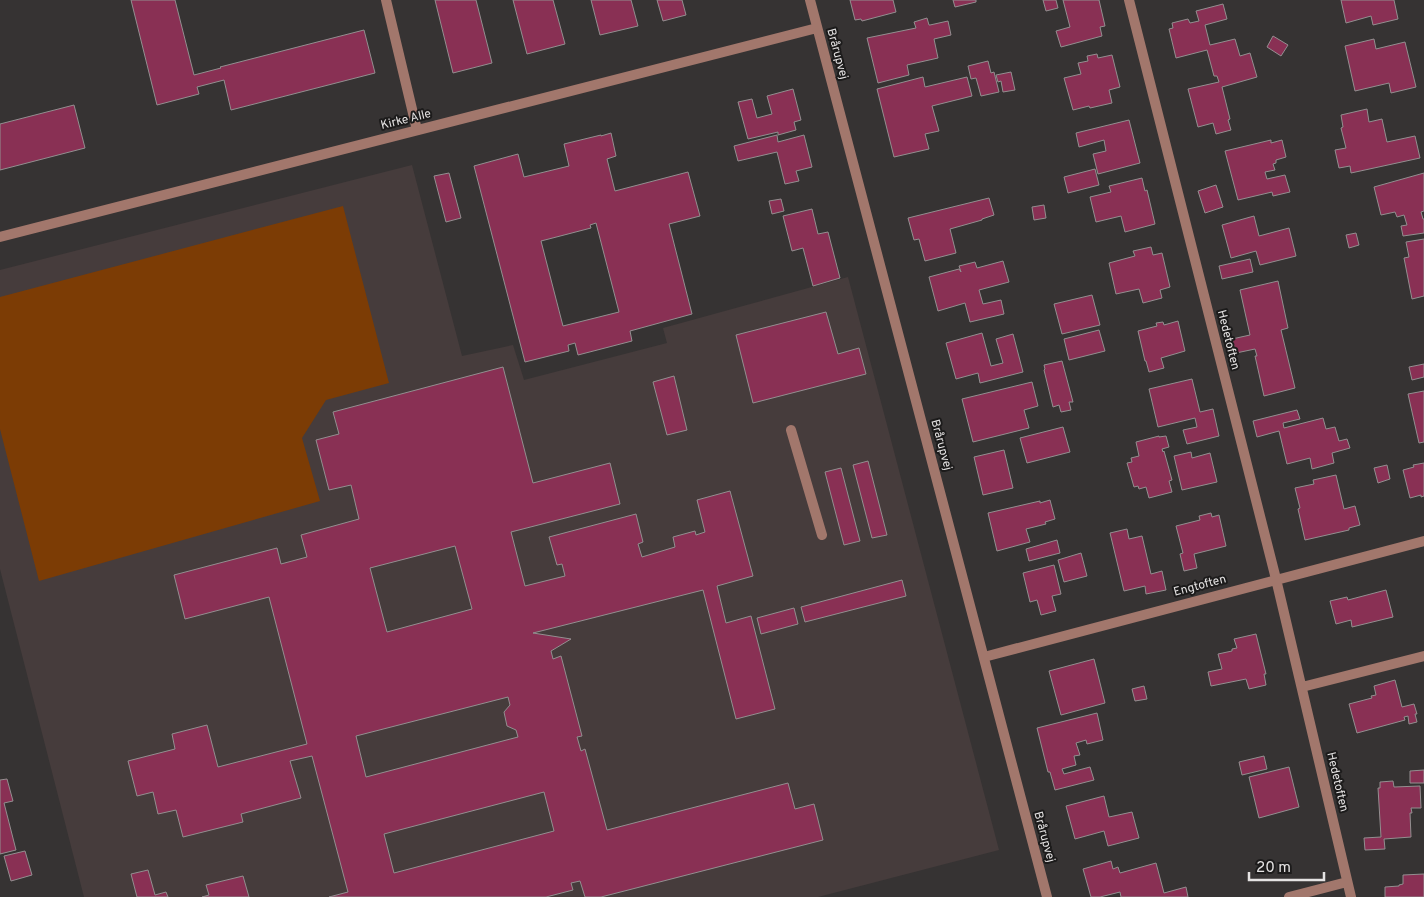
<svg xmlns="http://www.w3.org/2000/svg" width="1424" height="897" font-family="Overpass,sans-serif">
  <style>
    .built { fill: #463c3c }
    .green { fill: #7c3c05 }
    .building { fill: #893054; stroke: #938f90; fill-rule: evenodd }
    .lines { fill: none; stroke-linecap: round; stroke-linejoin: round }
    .service { stroke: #a2776c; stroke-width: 10 }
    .minor { stroke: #a2776c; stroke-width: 10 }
    .tertiary { stroke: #a2776c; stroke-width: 10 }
    .labels { text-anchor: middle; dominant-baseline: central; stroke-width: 4; stroke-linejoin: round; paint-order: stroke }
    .street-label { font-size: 12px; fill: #e5e3e3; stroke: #1c1b1b }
  </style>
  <rect width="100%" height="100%" fill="#363333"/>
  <path class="built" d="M412,165L462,356L513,345L524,380L667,343L663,328L848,277L999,850L818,897H84L0,569V270Z"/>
  <path class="green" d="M343,206L389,383L326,400L302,438L320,501L39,581L0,429V297Z"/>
  <path class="building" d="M131,0H175L194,75L221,68L220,67L364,30L375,73L231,110L224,80L197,87L199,94L157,105Z
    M435,0H476L492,63L453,73Z
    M513,0H553L565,44L527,54Z
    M591,0H631L638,26L600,35Z
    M657,0H682L686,15L663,21Z
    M850,0H893L896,12L862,21L861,19L855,20Z
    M953,0H976V2L955,7Z
    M1043,0H1056L1058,8L1046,11Z
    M1063,0H1099L1105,26L1100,27L1102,36L1061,47L1056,31L1070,27Z
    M1341,0H1394L1398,19L1373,25L1371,16L1346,23Z
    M1223,4L1227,19L1205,25L1210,45L1235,39L1240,56L1250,53L1257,77L1222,87L1230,119L1228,120L1231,130L1216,134L1213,123L1198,127L1188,89L1219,82L1217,76H1214L1207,50L1176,58L1169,29L1173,28L1172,23L1188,19L1190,23L1199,21L1196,11Z
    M927,18L929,25H930L948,21L951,35L934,39L938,58L907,65L909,75L878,83L867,38L916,28L914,22Z
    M1273,36L1288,45L1281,56L1267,47Z
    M1374,39L1376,49L1405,42L1416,87L1391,93L1389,83L1355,91L1345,46Z
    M1097,54L1098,58L1112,55L1120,87L1109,90L1112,103L1090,108L1089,106L1073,110L1064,78L1081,74L1078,63L1088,61L1087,56Z
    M988,61L991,73L994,72L999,92L981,96L976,78L971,79L968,66Z
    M1011,72L1015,90L1003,92L1001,81L998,82L996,75Z
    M923,77L925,87L967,77L972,96L932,106L939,131L925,134L929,149L894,157L877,89Z
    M793,89L801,120L794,122L796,130L778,135V132L748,139L738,102L752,99L757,118L772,114L767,96Z
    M74,105L85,148L0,170V124Z
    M1367,109L1369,122L1382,119L1387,142L1415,136L1420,158L1351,173L1350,166L1339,168L1335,150L1346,148L1341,128L1343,127L1341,115Z
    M1129,120L1140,163L1098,174L1093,154L1106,151L1104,140L1079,147L1076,133Z
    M611,133L616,156L607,159L615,191L688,172L700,216L669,224L692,314L630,331L632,341L578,355L575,343L568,345L569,351L525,362L474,166L518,154L524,177L569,166L564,144L601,135V136ZM596,223L619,312L563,326L541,241L591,228L590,225Z
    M777,135L778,142L804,135L812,167L796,171L799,181L785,184L777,152L738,161L734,146Z
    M1271,140V143L1282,140L1286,157L1276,160V163L1273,164L1275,170L1265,172L1267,179L1285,175L1290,192L1273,196L1272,192L1238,200L1225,151Z
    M1095,169L1099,185L1068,193L1064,177Z
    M449,173L461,218L446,222L434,176Z
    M1424,173V211L1421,212L1423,219H1424V233L1403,236L1401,226L1407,225L1404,215L1397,217L1395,212L1381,215L1374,187Z
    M1142,178L1145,191L1147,190L1155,224L1125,232L1121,216L1096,222L1090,197L1111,192L1109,186Z
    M1216,185L1223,207L1205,213L1198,191Z
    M989,198L994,215L982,219V220L950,229L956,253L925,261L919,239L914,240L908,218Z
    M781,199L784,211L772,214L769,201Z
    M1044,205L1046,218L1034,220L1032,207Z
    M812,209L818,234L828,232L840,278L813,286L803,248L792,251L783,216Z
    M1254,216L1259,236L1289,228L1296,256L1260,265L1256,251L1231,258L1222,225Z
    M1356,233L1359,245L1349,248L1346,235Z
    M1424,239V296L1412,299L1404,258L1409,257L1406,242Z
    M1151,247L1153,255L1162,253L1170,287L1160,290L1162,298L1143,303L1139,289L1116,294L1109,263L1135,256L1133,251Z
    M1250,259L1253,272L1222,279L1219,266Z
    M1003,261L1009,282L979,290L983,304L1001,300L1004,314L970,322L965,303L938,311L929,277L959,269L961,272L959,266L975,262L977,268Z
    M1278,281L1288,328L1281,330L1295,388L1264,396L1255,356H1257L1255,349L1236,353L1232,339L1250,335L1240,290Z
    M1092,295L1100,325L1062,334L1054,304Z
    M826,312L838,354L859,348L866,374L753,403L736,335Z
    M1178,321L1185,351L1161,358L1164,368L1149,372L1146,361H1145L1138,331L1157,326L1156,323L1163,322L1164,325Z
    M1099,330L1105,351L1069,360L1064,339Z
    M982,333L991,366L1003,363L996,339L1013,334L1023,372L980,383L978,373L956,379L946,343Z
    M1062,361L1073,402H1069L1071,410L1061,412L1059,405L1053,407L1044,370L1045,369L1044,365Z
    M1424,364V377L1412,380L1409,367Z
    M503,367L533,483L610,463L620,504L511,532L525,586L565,576L562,564L557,565L549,537L636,514L643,542L638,544L642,557L675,547L673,537L695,531L696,535L705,532L697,500L730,491L753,576L717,586L726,623L751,616L775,709L736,719L703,590L533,633L571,639L551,651L553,659L561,656L582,736L577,737L581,751L585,749L607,830L788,783L795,809L814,804L823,840L601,897H585L580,881L571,883L573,890L546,897H329L348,892L312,756L290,761L301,798L241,814L243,822L183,837L176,810L158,814L153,792L137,796L128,761L175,749L172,734L207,725L218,767L307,744L269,597L185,619L174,575L277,548L281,564L307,557L301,535L359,519L351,485L329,490L316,440L339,434L333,412ZM455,546L472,609L387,632L370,568ZM508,697L510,705L504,712L507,726L516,730L518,737L366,777L356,736ZM544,792L554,831L394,873L384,834Z
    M674,376L687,430L667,435L653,382Z
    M1192,379L1200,412L1213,409L1219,436L1187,444L1183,430L1197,427L1195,418L1158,427L1149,389Z
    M1032,382L1038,406L1024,410L1029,428L973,442L962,399Z
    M1424,391V442L1419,443L1408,394Z
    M1297,410L1300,419L1283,423L1284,428L1323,418L1326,429L1335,427L1339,441L1347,439L1350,448L1332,453L1334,463L1312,469L1310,458L1287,464L1279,431L1257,437L1253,421Z
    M1063,427L1070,452L1027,463L1020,438Z
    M1159,436V437L1166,436L1169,447L1162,449L1163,452L1164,451L1172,480L1169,481L1172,492L1149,498L1146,487L1139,489L1138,486L1134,487L1127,463L1132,462L1131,458L1139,456L1136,442Z
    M1004,450L1013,488L983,495L974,457Z
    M1191,452L1192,458L1210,453L1217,482L1182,490L1174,456Z
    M868,461L887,535L872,538L853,465Z
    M1424,463V496L1421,497V495L1410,498L1403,470L1414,467L1413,465Z
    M1387,465L1390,479L1378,483L1374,468Z
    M841,468L860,541L844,545L825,472Z
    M1336,475L1344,509L1355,506L1360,525L1349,528V530L1305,540L1298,509L1300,508L1295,488L1314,484L1313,480Z
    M1050,500L1055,519L1045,522L1046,524L1026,529L1030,542L997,551L988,513L1040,501V503Z
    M1211,513L1212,517L1219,515L1226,546L1194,554L1197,568L1184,571L1180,554L1183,553L1176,526L1200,520L1199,516Z
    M1127,529L1129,539L1142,536L1151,574L1162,571L1166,590L1146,594L1145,586L1124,591L1110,533Z
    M1057,540L1060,553L1029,561L1026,549Z
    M1081,553L1087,576L1064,582L1058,560Z
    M1054,565L1061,594L1052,596L1056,611L1041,615L1037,600L1030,602L1023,573Z
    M902,580L906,596L805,622L801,607Z
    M1386,590L1393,617L1352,627L1351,620L1336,624L1330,601L1347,597L1348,600Z
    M794,608L798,624L761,634L757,618Z
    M1256,634L1266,674H1264L1266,685L1249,689L1246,679L1211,686L1208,672L1222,669L1218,654L1232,651V649L1237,648L1234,639Z
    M1094,659L1105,703L1061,715L1049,671Z
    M1395,680L1402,707L1414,704L1417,714H1415L1417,722L1409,724L1408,716L1404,717L1405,720L1357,733L1349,704L1372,698L1371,696L1376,695L1374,686Z
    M1144,686L1147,699L1135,701L1132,689Z
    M1097,713L1103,740L1087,744L1086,740L1076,743L1080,755L1074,756L1076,765L1062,769L1064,774L1090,767L1094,780L1055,790L1050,772H1048L1037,728Z
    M1264,756L1267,769L1242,775L1239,762Z
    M1289,767L1299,807L1259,818L1249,777Z
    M1424,770V783H1410V771Z
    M7,779L13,801L4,803L16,850L0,854V780Z
    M1393,781L1394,787L1420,786L1421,808H1411L1412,813H1410L1411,837L1384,839L1385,849L1365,850L1364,838L1381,837L1378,788H1380V782Z
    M1104,796L1109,817L1132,812L1139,838L1108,846L1104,831L1075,839L1066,806Z
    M25,851L32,875L11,881L4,856Z
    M1111,861L1113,869L1118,867L1120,873L1156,863L1164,893L1186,887L1188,897H1121L1120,892L1100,897H1091L1083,869Z
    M148,870L155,895L166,892L168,897H137L131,874Z
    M1424,874V897H1385V887L1399,886V885L1403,884V875Z
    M243,876L249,897H202L209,895L206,885Z"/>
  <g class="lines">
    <path class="service" d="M791,430L822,535"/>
    <path class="minor" d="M386,0L417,130
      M1129,0L1276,579L1351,897
      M984,657L1424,541
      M1302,687L1424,656
      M1289,897L1347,882"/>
    <path class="tertiary" d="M810,0L1047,897
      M0,237L817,28"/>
  </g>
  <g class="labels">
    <g class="street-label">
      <text transform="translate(837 54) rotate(75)">Brårupvej</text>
      <text transform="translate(406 120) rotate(-14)">Kirke Alle</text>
      <text transform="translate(1228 340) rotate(76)">Hedetoften</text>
      <text transform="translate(941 445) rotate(75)">Brårupvej</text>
      <text transform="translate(1200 586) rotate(-15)">Engtoften</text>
      <text transform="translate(1337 782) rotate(77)">Hedetoften</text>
      <text transform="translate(1044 837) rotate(75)">Brårupvej</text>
    </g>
  </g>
  <path d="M1249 872v8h75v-8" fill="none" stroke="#e5e3e3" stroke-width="2.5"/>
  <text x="1256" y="872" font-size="15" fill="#e5e3e3" stroke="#1c1b1b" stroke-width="4" paint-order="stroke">20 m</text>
</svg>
